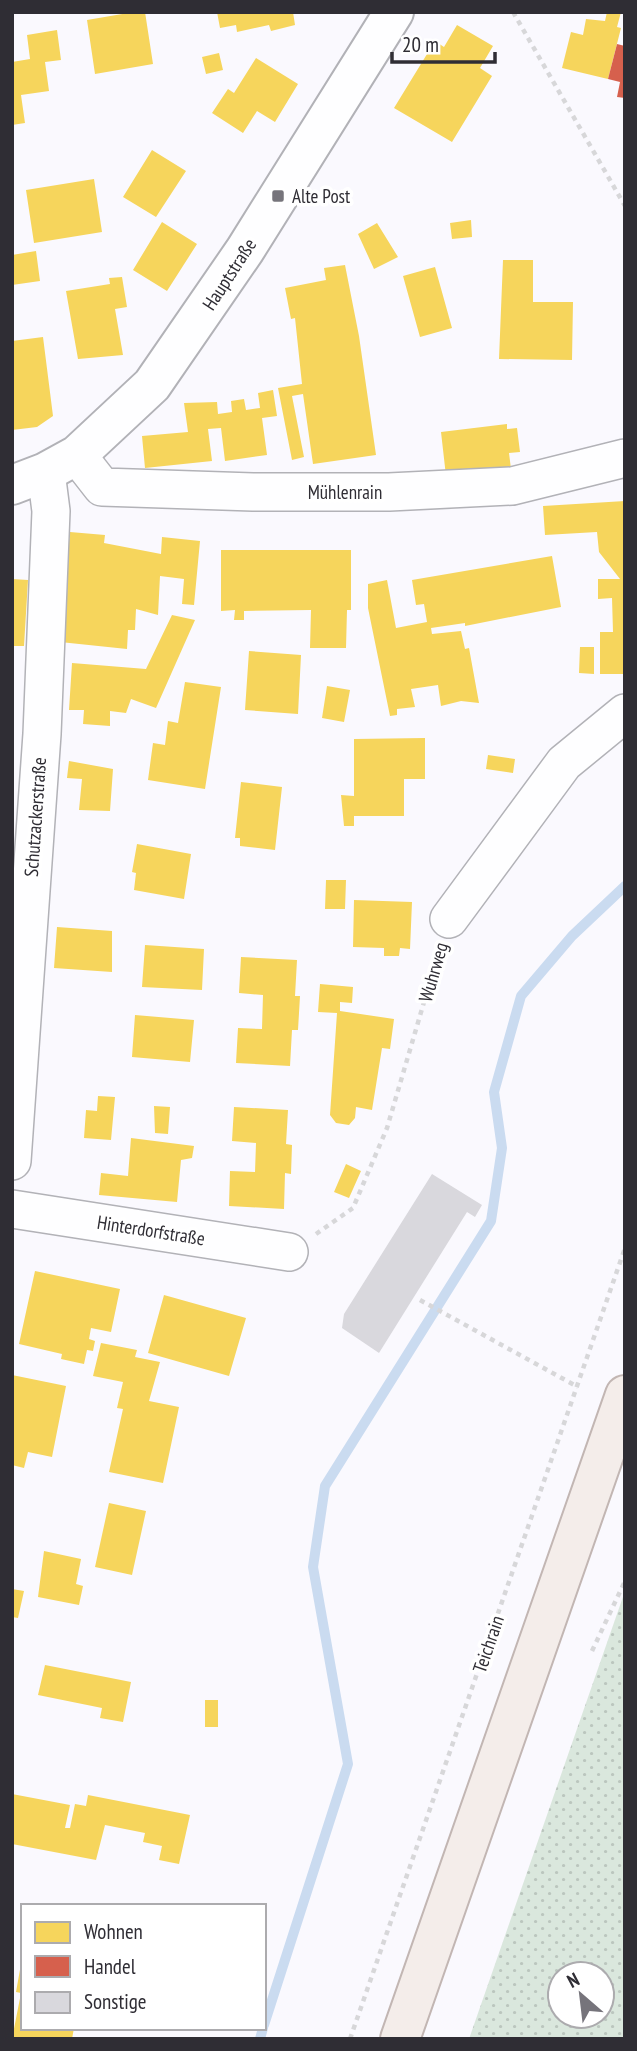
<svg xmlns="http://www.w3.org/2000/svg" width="637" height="2051" font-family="'PT Sans Narrow',sans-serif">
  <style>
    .garden { fill: url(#garden-dots); fill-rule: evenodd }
    .homes { fill: #f6d55c }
    .shops { fill: #d6604d }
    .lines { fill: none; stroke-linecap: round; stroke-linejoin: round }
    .stream { stroke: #cadbf0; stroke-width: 10 }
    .building { fill: #d9d8dd }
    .street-casing { stroke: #b2b2b7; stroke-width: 40 }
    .secondary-casing { stroke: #b2b2b7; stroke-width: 42 }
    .primary-casing { stroke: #c2b6b3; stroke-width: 42 }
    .path { stroke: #d7d7d9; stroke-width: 4.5; stroke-dasharray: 5 5; stroke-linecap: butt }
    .street { stroke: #fefeff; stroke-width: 37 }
    .secondary { stroke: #fefeff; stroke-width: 38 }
    .primary { stroke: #f4edea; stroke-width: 38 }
    .poi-dot { fill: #76747b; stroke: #fff; stroke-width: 2.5 }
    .labels { text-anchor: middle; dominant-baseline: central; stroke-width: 7; stroke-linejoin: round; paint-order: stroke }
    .poi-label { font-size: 19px; fill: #2f2d34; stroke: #fff; text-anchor: start }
    .street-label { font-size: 19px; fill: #2f2d34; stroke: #fff }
  </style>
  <defs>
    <pattern id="garden-dots" width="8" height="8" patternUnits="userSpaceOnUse" patternTransform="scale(1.75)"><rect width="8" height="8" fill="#dae7dd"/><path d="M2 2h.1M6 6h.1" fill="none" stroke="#bbc6be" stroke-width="1.8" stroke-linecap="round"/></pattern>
  </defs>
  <rect width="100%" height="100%" fill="#faf9fe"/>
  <path class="garden" d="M625,1591V2039H469ZM560,1974H602V2016H560Z"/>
  <path class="homes" d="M134,12H145L153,64L95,74L87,20Z
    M217,12H293L295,25L271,31L269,25L237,32L236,25L220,28Z
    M607,12H621L617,27L621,28L608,79L562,68L571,32L583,35L586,19L605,21Z
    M457,25L493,46L480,68L492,76L452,142L394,108L435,41L444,47Z
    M57,30L61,60L45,62L49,91L21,95L25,123L12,125V62L30,59L27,35Z
    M219,53L223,70L206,74L202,57Z
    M256,58L298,84L275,122L257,111L243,133L212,113L228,89L234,93Z
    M152,150L186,171L156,217L123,197Z
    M94,179L102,232L34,243L26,190Z
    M471,220L472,237L452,239L450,223Z
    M162,222L197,244L167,291L133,270Z
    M377,223L398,257L374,269L358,234Z
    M36,251L40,281L12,285V255Z
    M503,260H533V302H573L572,360L499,359Z
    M345,265L359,336L376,455L313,464L303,394L292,396L304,457L292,460L278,388L302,384L295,318L291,319L285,288L326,280L324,268Z
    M435,267L452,328L420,337L403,276Z
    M122,277L127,307L115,309L123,355L78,359L66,291L110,284L109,278Z
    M43,337L53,416L37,427L12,430V341Z
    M273,390L277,416L262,418L267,455L225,461L221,428L208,429L212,461L145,468L142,436L188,432L184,403L217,402L218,414L232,412L231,401L244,399L246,410L260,408L258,393Z
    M507,424V429L517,428L520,452L509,453L511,469L446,476L441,432Z
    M625,501V674H600V632H613L612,598L598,599V579H620L599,552L597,532L545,535L543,506Z
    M70,532L105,535L104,543L161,554L162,537L200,541L194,605L182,604L184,579L160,576L158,615L136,609L135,630H128L127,649L60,642Z
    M221,550H351V610H347L346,648H310L311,610L244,611V620H234L235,610L221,611Z
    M552,556L561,607L465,626V623L431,628L432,634L461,631L465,649L469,648L479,703L461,701L441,706L438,685L411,689L415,707L397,709V715L390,716L368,608V584L387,580L396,628L427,622L424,604L416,605L412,580Z
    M12,579L28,580L24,646H12Z
    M172,615L195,620L156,708L131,699L126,713L110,711V726L83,724L84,710H69L72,663L146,669Z
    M580,647H594V674L579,673Z
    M249,651L301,655L298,714L245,710Z
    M185,682L221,687L205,789L148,780L153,743L165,745L168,721L178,723Z
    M327,686L350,690L344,722L322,718Z
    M425,738V779H404V816H354V826H344L341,795L354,796V739Z
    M488,755L515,759L513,773L486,769Z
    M69,761L113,769L110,811L79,810L82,779L67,778Z
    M241,782L282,787L275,850L240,846V838H235Z
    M137,844L191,854L184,899L134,890L136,873L132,872Z
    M326,880H346L345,909H325Z
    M354,900L412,902L410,949L400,948L399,956H384V948L353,947Z
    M57,927L112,931V972L54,968Z
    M145,945L204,949L202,990L142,987Z
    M241,957L297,960L295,996H300L298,1030H292L290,1066L236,1063L238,1028L262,1029L263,995L239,993Z
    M320,984L353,987L352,1003L340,1002V1011L394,1019L390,1049L382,1048L372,1110L356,1107L355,1118L349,1125L336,1123L330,1115L337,1013L318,1012Z
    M135,1015L194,1020L190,1062L132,1057Z
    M98,1096L115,1097L111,1140L84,1138L86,1110L97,1111Z
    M154,1106L170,1107L168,1134L155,1133Z
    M234,1107L288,1110L286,1144L292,1145L291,1174L285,1173L284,1209L229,1206L230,1171L255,1172L256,1143L232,1141Z
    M131,1138L194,1146L192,1158L181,1160L177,1202L99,1195L101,1173L128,1176Z
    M346,1164L361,1171L349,1198L334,1192Z
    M35,1271L120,1289L111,1332L91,1328L89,1339L95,1341L93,1351L87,1350L84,1364L61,1359L62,1354L19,1344Z
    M164,1295L246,1318L229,1376L148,1353Z
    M101,1343L137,1350L135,1357L160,1362L149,1401L179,1407L163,1483L109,1472L123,1409L117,1408L123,1382L93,1376Z
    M12,1375L66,1386L52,1457L28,1452L24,1468L12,1465Z
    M109,1503L146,1511L132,1575L95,1567Z
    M44,1551L81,1559L76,1584L83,1586L79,1605L38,1597Z
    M12,1589L24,1591L18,1618L12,1617Z
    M45,1665L131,1682L123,1722L100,1718L102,1708L38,1695Z
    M205,1700H218V1727H205Z
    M12,1794L70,1805L65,1828H70L75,1804L86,1806L88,1795L190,1815L179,1864L159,1860L162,1846L143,1842L145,1833L105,1825L96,1860L12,1844Z
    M21,1964L23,2028H74L72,2039H12L21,1993L16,1992Z"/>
  <path class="shops" d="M617,44L625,46V98L617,97L620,82L608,79Z"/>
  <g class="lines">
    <path class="stream" d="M264,2025L348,1764L313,1567L325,1486L491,1221L502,1148L494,1092L521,996L572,936L625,886
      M260,2039L263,2028"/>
  </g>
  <path class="building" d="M432,1174L482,1205L475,1217L467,1212L379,1353L342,1328L344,1314Z"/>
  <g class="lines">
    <defs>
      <path id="street" d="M77,455L102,487L253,492H389L512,486L625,458
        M449,919L564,763L625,713
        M12,1161L42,734L51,511L46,472
        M12,1209L289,1252"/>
      <path id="secondary" d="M12,485L46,472L77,455L152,385L245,250L394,12"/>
      <path id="primary" d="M400,2039L625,1395"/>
    </defs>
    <use href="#street" class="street-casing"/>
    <use href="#secondary" class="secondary-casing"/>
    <use href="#primary" class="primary-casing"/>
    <path class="path" d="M513,12L625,206
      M316,1234L353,1208L387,1128L439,951
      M420,1300L578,1387
      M592,1651L625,1581
      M350,2039L625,1248"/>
    <use href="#street" class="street"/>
    <use href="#secondary" class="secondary"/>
    <use href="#primary" class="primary"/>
  </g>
  <rect class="poi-dot" x="271" y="189" width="14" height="14" rx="3.5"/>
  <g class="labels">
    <g class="poi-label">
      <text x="292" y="196">Alte Post</text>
    </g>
    <g class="street-label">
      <text transform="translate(229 274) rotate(-57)">Hauptstraße</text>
      <text x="345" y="492">Mühlenrain</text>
      <text transform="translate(35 817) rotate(-86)">Schutzackerstraße</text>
      <text transform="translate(433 972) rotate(-74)">Wuhrweg</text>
      <text transform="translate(151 1230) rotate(9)">Hinterdorfstraße</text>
      <text transform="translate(488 1644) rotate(-71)">Teichrain</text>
    </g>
  </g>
  <rect width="637" height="2051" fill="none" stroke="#2f2d34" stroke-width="28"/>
  <rect x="21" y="1904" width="245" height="126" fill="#ffffff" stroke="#acabae" stroke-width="2"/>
  <rect x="35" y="1922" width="35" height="21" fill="#f6d55c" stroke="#acabae" stroke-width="2"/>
  <text x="84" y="1939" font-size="21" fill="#2f2d34">Wohnen</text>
  <rect x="35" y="1956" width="35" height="21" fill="#d6604d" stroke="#acabae" stroke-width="2"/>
  <text x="84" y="1974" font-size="21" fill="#2f2d34">Handel</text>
  <rect x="35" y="1992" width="35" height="21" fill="#d9d8dd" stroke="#acabae" stroke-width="2"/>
  <text x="84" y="2009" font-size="21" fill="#2f2d34">Sonstige</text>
  <g transform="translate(581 1995) rotate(332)"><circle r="33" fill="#ffffff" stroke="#acabae" stroke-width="2"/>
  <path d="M0-5L12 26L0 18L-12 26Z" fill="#76747b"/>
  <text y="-10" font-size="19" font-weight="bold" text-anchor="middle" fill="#2f2d34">N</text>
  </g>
  <path d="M392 52v10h103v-10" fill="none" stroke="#2f2d34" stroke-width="3.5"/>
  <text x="402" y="52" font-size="21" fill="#2f2d34" stroke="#ffffff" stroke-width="5" paint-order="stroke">20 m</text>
</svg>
